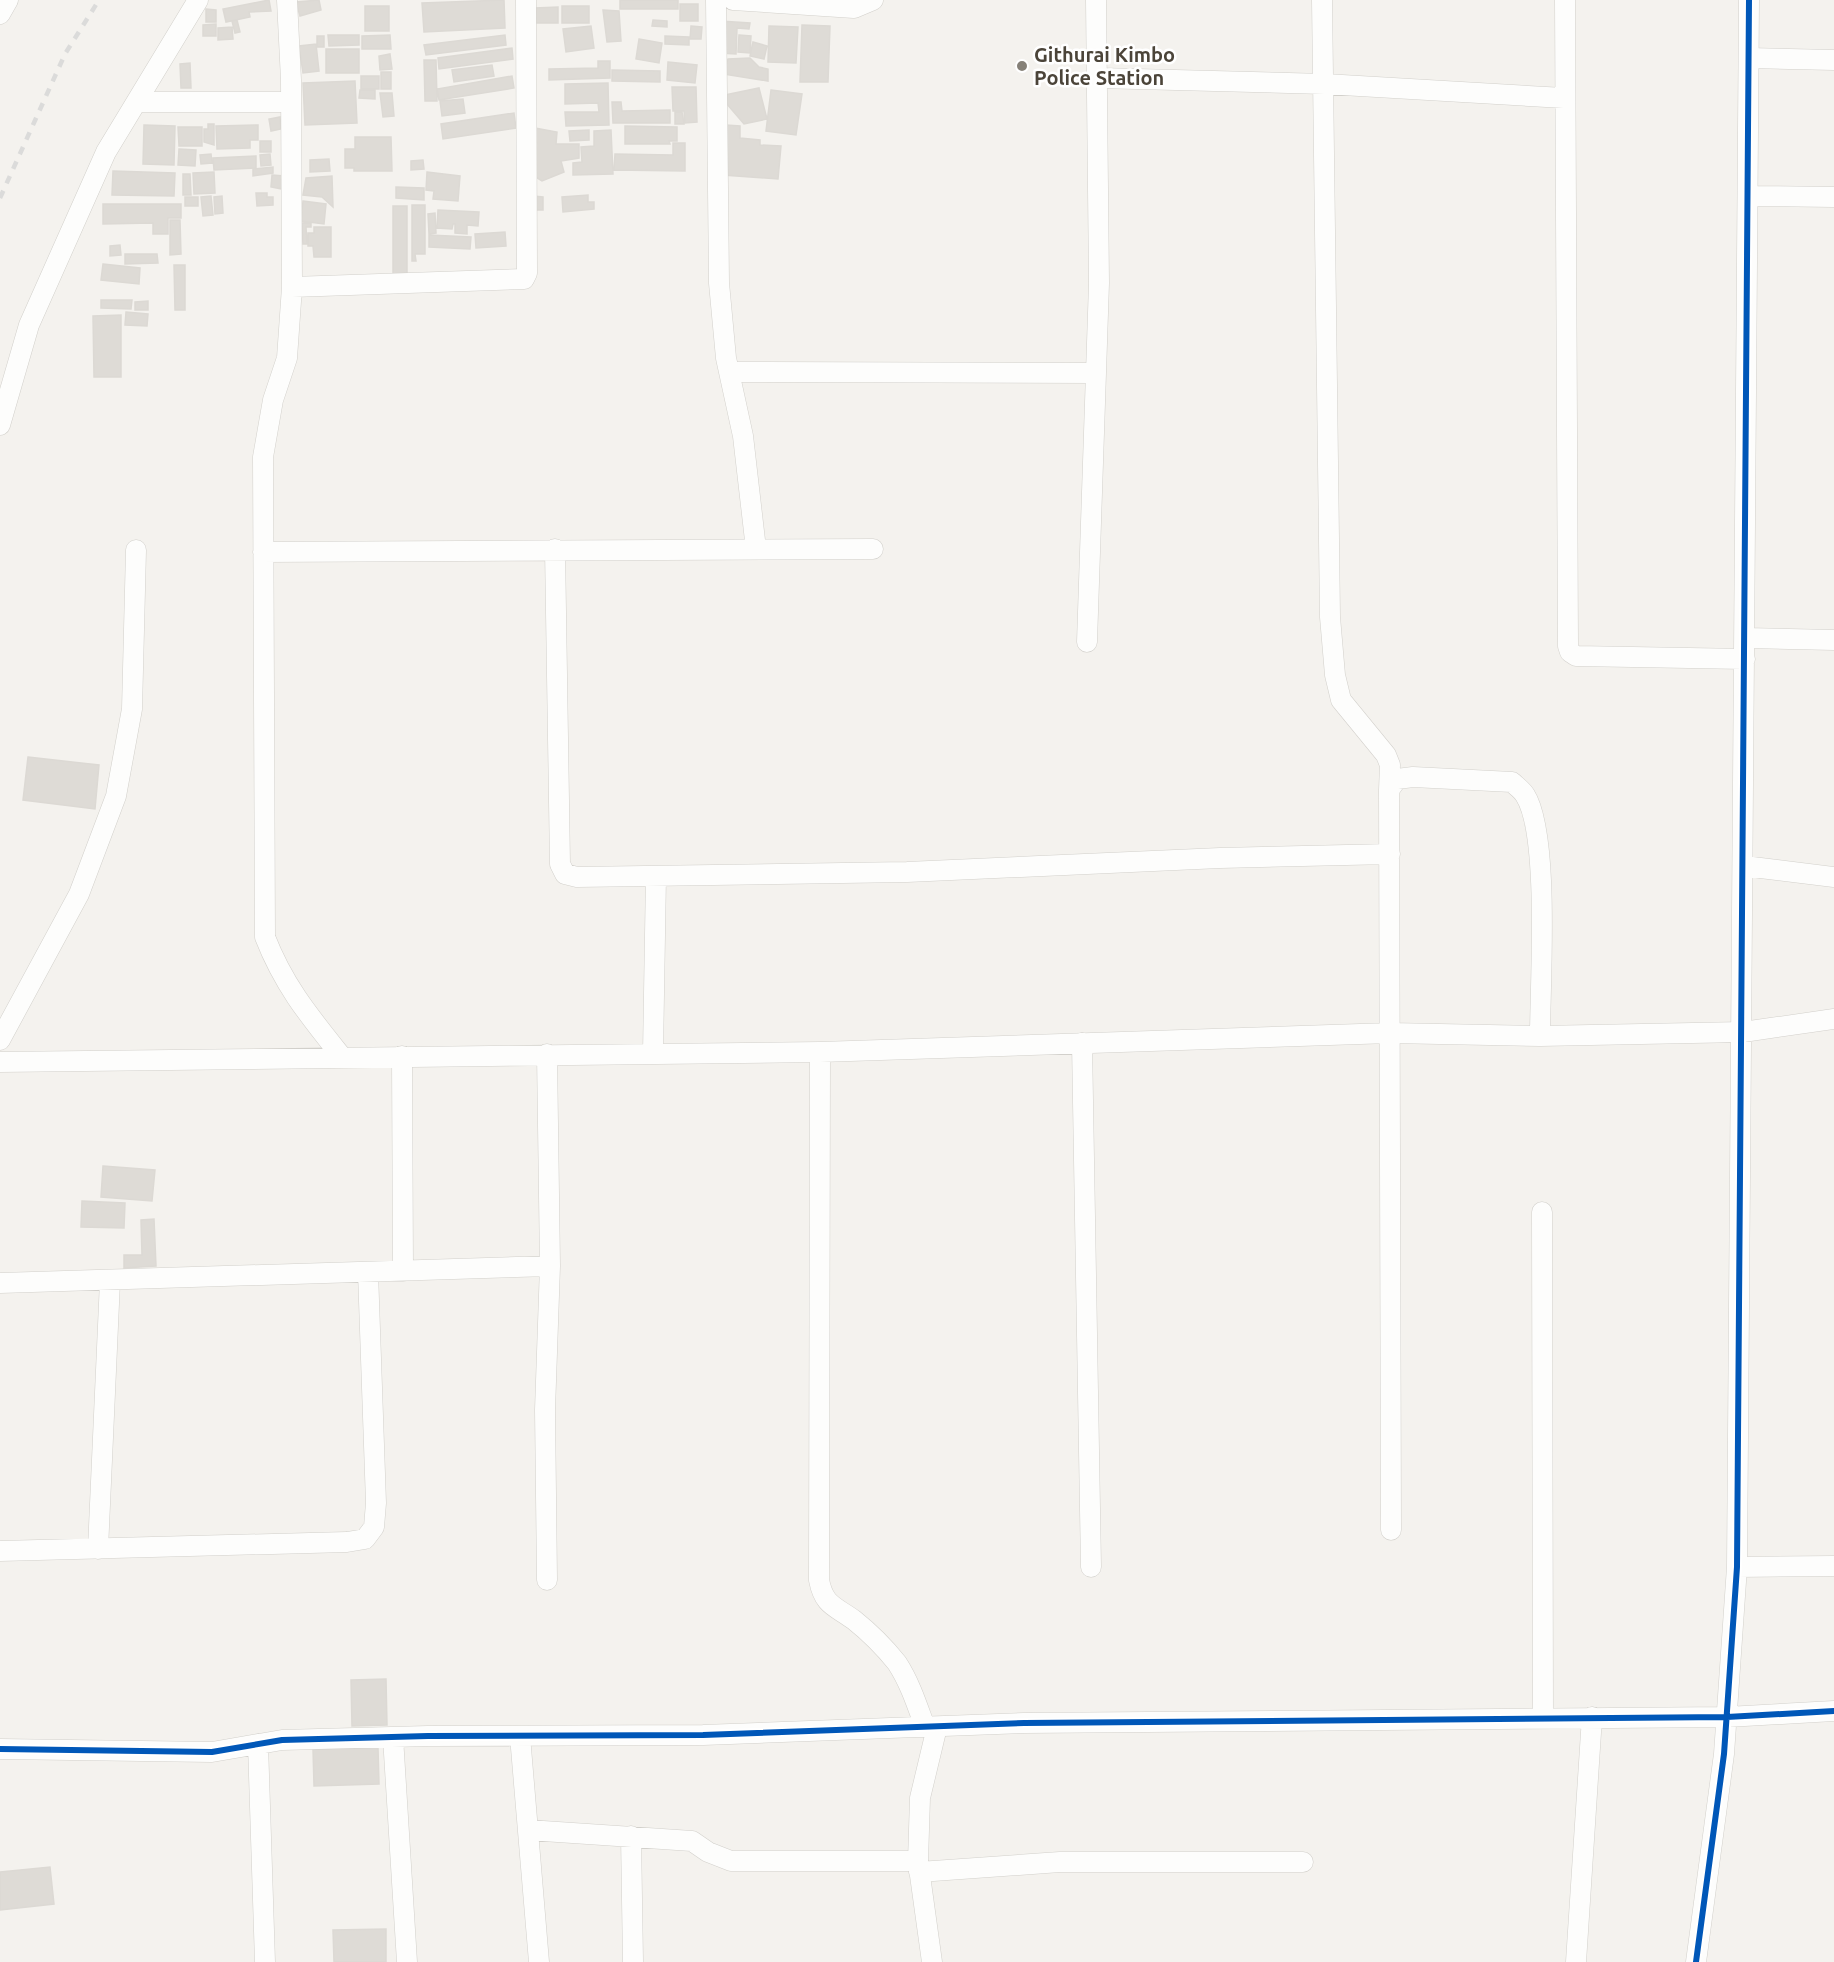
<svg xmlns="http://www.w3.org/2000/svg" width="1834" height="1962" font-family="Ubuntu,sans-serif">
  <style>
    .building { fill: #dedbd6; stroke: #dcd9d4; stroke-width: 1.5 }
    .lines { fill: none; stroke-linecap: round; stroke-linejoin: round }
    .minor-casing { stroke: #d2d0cb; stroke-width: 21 }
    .minor { stroke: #fdfdfc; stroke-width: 20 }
    .rail { stroke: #dbdbda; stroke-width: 4.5; stroke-dasharray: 8 8; stroke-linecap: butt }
    .cycleway-casing { stroke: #fff; stroke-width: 10 }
    .cycleway { stroke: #0057b8; stroke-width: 6 }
    .poi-dot { fill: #868178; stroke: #fff; stroke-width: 2 }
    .labels { text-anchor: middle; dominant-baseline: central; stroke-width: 5; stroke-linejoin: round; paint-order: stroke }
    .poi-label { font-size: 20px; font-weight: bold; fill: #4b4439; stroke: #fff; text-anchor: start }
  </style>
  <rect width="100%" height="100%" fill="#f4f2ee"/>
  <path class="building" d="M269,0L271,11L249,12L250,17L226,22L223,9Z
    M319,0L321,10L300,16L296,2Z
    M504,0L505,28L424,32L422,3Z
    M620,0H678V9H620Z
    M680,4H698V21H680Z
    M365,6H389V31H365Z
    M562,6H589V23H562Z
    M558,7V23H536L535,8Z
    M206,9L216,10V22H206Z
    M603,10L619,11L621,41L607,42Z
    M237,20L240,32L235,33L232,21Z
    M653,20L667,21V27L652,26Z
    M720,21L750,23L749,29L737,28L736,54L719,53Z
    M216,24V36H203V25Z
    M802,25L830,26L828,82H800Z
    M591,26L594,48L566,52L563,29Z
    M691,26L702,27L701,39H690Z
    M769,26L798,27L796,63L768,62Z
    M232,27L233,39L218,40V28Z
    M328,35H359V45L329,46Z
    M390,35L391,49H362V36Z
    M505,35L506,45L426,55L424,45Z
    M739,35L751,36L750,53L738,52Z
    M317,36H324V47H317Z
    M665,36L689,37V45L665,44Z
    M639,39L662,43L659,63L636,59Z
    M753,42L767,46L764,59L750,56Z
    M316,44L319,71L303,73L299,46Z
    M512,48L513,59L439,69L438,58Z
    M326,49H359V73H326Z
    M390,54L392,69L380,70L379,56Z
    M750,58L759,67L768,69V81L723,74L728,59Z
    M424,60H436L437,101H425Z
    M598,61H610V78L549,80V69L598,68Z
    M668,62L697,65L695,83L667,80Z
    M190,63L191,88H181L180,64Z
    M492,65L494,76L454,82L452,70Z
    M612,70L660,71V82L612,81Z
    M381,72H391V89H381Z
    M361,76H379V89H361Z
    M512,76L514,88L439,100L437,89Z
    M355,81L357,123L305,125L303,83Z
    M608,83L609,125L566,126L565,112H599L598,103L565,104V84Z
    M672,87H696L697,122L685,123L684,111H673Z
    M759,88L767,119L744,124L720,96Z
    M360,90H375V99L359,98Z
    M771,90L802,94L796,135L766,131Z
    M380,93H392L394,116L383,117Z
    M463,99L465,113L442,116L440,101Z
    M612,102H621L622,111L670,110V123H613Z
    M675,112H682L684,124H675Z
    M514,113L516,128L443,139L441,124Z
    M280,117L281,129L271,131L269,119Z
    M208,124H214V145L204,142V129H208Z
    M144,125L175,126L174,165L143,164Z
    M258,125V140H250V148L217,149L216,126Z
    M726,125L740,126V138L760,140V145L781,146L778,179L723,175Z
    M625,126L677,127V141H669L670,144H625Z
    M178,127H202V146H179Z
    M535,128L557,132L556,144H579V158L561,161L564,172L542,181L534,176Z
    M589,130V140L570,141L569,131Z
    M611,130L613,174L573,175V163L582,162L581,147L594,146V131Z
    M355,137H391L392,171H354V168H345V149H355Z
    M260,141H271V152H260Z
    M673,143H685V171L614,170L615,154L673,155Z
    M179,149L196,150L195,166L178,165Z
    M211,154L212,163L201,164L200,155Z
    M270,154L271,165L261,166L260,155Z
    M256,156V168L214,170L213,158Z
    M329,159L330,171L310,172V160Z
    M423,160L424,169L411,170V161Z
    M273,167V173L253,176V169Z
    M113,171L175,173L174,196L112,195Z
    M214,172L215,193L194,194L193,173Z
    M427,172L460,176L458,201L433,199L434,191L426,190Z
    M183,174H190L191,195H183Z
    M272,175L284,176L282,189L271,187Z
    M332,176L333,207L322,197L303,195L306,178Z
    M396,187L424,188V200L396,198Z
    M256,193H267V197H273V205L257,206Z
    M588,195V202H594V209L563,212L562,197Z
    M211,196L213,215L203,216L201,197Z
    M222,196L223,213L215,214L214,197Z
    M533,196L543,197V210H533Z
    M185,197H198V206H185Z
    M303,201L326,204L324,224L301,221Z
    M103,204H181V218H168V234H153V223L103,224Z
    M412,205H425V254H415L416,261H412Z
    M393,206H407V281H393Z
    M438,210L479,212L478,226L467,225V234L455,233V224H453L452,229L437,228Z
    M435,213L436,233L429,234L428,214Z
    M170,220H180L181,254L170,255Z
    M302,223H311V227H306L307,244H303Z
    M314,227H331V257H314L313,246H308V233H314Z
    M505,232L506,246L476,248L475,234Z
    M429,235L471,237L470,249L429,247Z
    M120,245L121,255L110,256V246Z
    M125,254H157L158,263L125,264Z
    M103,264L140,268L139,284L101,280Z
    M174,265H185V310H175Z
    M101,300H132L131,309L101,308Z
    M148,301V310H135V302Z
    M126,312L148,314L147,326L125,325Z
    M121,315V377H94L93,316Z
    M28,757L99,765L95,809L23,800Z
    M103,1166L155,1170L152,1201L101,1197Z
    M82,1201L125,1203L124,1228L81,1227Z
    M154,1219L156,1266L124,1268V1255H142L141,1220Z
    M386,1679L387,1725L352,1726L351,1680Z
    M378,1748L379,1784L314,1786L313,1749Z
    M50,1867L54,1904L0,1910V1872Z
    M386,1929V1962H334L333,1930Z"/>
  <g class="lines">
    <defs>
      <path id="minor" d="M287,0L291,80L292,287L287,358L273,400L263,457L265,937C284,986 310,1017 342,1057
        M716,0L719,283L726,358L743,436L756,549
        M733,0L854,8L873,0
        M1322,0L1330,617L1335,675L1341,700L1386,755L1390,765L1389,790
        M1565,0L1568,646L1570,652L1576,656L1745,659
        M0,14L8,0
        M1749,58L1834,60
        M1098,78L1325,84L1564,98
        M137,102H291
        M1749,196L1834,197
        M292,287L524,279L527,273L526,0
        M729,372L1096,373
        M0,425L29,325L106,152L198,0
        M555,549L560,864L565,874L577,877L907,872L1220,858L1390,854
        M263,552L873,549
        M1746,638L1834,640
        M1087,642L1099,283L1096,0
        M1744,866L1834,877
        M0,1040L79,894L116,796L132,709L136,550
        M1082,1043L1091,1567
        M820,1052L819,1580C824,1606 835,1606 854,1620C869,1632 885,1648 897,1663C910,1683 917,1705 925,1727
        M653,1053L656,876
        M402,1056L403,1271
        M0,1062L820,1052L1390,1033L1540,1036L1743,1032L1834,1019
        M1542,1212L1543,1718
        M0,1283L550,1266
        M1391,1530L1389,790L1397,779L1413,777L1512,782C1516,786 1522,790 1525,795C1550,834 1540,984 1540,1036
        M98,1549L110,1281
        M0,1551L347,1542L365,1539L374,1527L376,1503L368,1272
        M1737,1567L1834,1566
        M547,1580L545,1410L550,1266L547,1054
        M520,1736L539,1962
        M393,1737L407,1962
        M258,1744L265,1962
        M0,1749L212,1752L282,1740L428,1736L703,1735L1024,1723L1727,1717L1834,1711
        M528,1830L692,1841L708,1852L731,1861H918
        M631,1836L633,1962
        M919,1872L1060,1862H1303
        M932,1962L918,1861L920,1798L937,1727
        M1576,1962L1592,1717
        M1696,1962L1724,1754L1737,1567L1749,0"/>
    </defs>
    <use href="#minor" class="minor-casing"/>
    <use href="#minor" class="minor"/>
    <path class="rail" d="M0,198L65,54L99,0"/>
    <defs>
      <path id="cycleway" d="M0,1749L212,1752L282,1740L428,1736L703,1735L1024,1723L1727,1717L1834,1711
        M1696,1962L1724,1754L1737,1567L1749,0"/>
    </defs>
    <use href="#cycleway" class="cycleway-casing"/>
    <use href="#cycleway" class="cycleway"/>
  </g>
  <circle class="poi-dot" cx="1022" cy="66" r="6"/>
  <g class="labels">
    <g class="poi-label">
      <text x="1034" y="54">Githurai Kimbo<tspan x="1034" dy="23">Police Station</tspan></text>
    </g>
  </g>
</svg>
